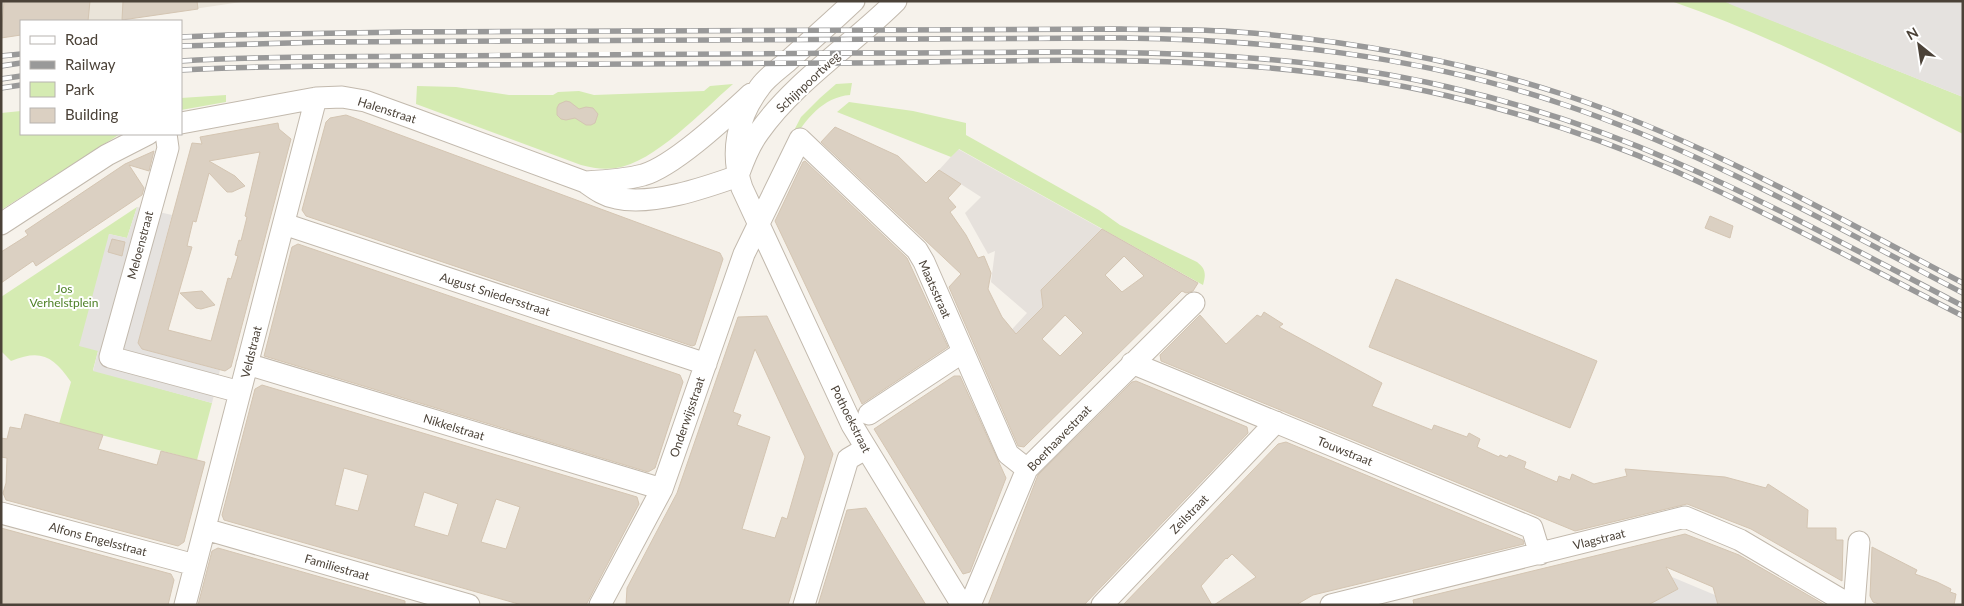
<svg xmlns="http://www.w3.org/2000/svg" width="1964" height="606" font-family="Lato,sans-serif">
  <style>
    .residential { fill: #eae4d9 }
    .industrial { fill: #e6e1dc }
    .green { fill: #d5ebb2 }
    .parking { fill: #e5e2df }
    .building { fill: #dbd0c2; stroke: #d4c5b2; fill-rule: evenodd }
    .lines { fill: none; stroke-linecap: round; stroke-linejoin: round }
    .minor-casing { stroke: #c2b9ad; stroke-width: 23 }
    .minor { stroke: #fff; stroke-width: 21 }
    .rail-casing { stroke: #999; stroke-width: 5.5 }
    .rail { stroke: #fff; stroke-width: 4; stroke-dasharray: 11; stroke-linecap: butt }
    .labels { text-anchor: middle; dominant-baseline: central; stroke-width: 4; stroke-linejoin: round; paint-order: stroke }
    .street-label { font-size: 12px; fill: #4b4238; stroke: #fff }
    .park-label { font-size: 12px; fill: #4e8127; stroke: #fff }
  </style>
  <rect width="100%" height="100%" fill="#f6f2eb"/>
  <path class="residential" d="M1,1H248L112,21H21V35L1,38Z"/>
  <path class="industrial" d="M958,149L1134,247L1042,339L1050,347L997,352L980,360L976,351L1004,338L1027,313L991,282L995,251L988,254L965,213L981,197L939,170Z"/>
  <path class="green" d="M1671,1H1724L1963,97V134C1868,86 1773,36 1671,1Z
    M852,83L850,95C823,97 805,120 792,142L789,140L801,117L820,98L836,84Z
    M733,84C703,110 654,163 616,168C604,170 593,168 581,165L416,104L417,86L456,87L509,95H553L558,92L579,91L594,95L704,91L710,86Z
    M226,95V102L181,110V98Z
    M849,102L913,111L966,123V135L1099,210L1120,225L1197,262C1206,269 1206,274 1203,285L959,149L951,157L837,112Z
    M21,111V134H120L1,210V113Z
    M137,207L127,238L109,234L98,351L93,370L212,403L197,460L59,424L71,382C53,356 41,349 11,361L1,351V297Z"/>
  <path class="parking" d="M1724,1H1963V97L1732,5Z
    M137,207L172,215L138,343L142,349L220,370L212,403L93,371L98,351L79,346L109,234L127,238Z
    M1672,577L1715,595L1718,605H1648L1678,589Z"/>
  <path class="building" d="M4,1H90L88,21H21V35L1,38Z
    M123,1H197L198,9L122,20Z
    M566,101L570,102L579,109L586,107L593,108L598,114L595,123L591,125H586L575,118L566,120L561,119L557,115V108L559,104Z
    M346,115L720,253L723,259L695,345L692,346L306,216L302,210L326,122L330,118Z
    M278,123L279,129L291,139L231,367L225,371L142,349L138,343L192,143L202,144L200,137ZM260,152L245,216L247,217L241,241L239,240L235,255L238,256L231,279L228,278L211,341L168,330L192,247L187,246L193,221L196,222L209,173L227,192H232L245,186L235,176L209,161Z
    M835,127L898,156L926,183L939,170L961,184L948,198L956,207L950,212L966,235L978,258L984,256L991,273L988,289L1002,317L1016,334L1043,307L1041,290L1102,229L1198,283L1193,291L1186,293L1182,291L1024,447L1018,446L949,287L961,274L821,142ZM1124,256L1144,276L1122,292L1105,275ZM1065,315L1083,333L1060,356L1042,339Z
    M154,151L149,171L129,165L144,188L142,195L36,266L33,261L1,283V252L28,235L25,231L125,164Z
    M805,161L907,258L948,347L862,404L775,221L803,162Z
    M1710,216L1733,226L1730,238L1705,228Z
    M112,239L125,242L122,256L108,252Z
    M298,244L680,375L683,382L655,468L648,472L264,356L292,247Z
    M1396,279L1597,361L1570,428L1369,347Z
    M202,291L215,305L201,309L196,308L180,293Z
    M1264,312L1283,324L1279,327L1382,383L1372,406L1432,430L1434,425L1467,437L1469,433L1480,439L1477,447L1499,457L1500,455L1507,458L1509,455L1526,462L1524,468L1557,482L1559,476L1570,480L1572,474L1594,484L1627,476L1625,469L1725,477L1766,488L1768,484L1808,510L1807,528H1836V540H1843L1842,581L1751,529L1687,504L1575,531L1161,361L1160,355L1200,315L1226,344L1257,315L1261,317Z
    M767,316L833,454L788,605H626L627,588L677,493L738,317ZM755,349L805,457L787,519L782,517L775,538L742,529L770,437L737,425L741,415L733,412Z
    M954,376H960L1006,478L970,572L963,574L874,429Z
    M1136,381L1247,427L1248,433L1084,605H988L1038,475L1132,382Z
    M262,385L637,497L639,504L586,605H522L224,520L222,515L255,389ZM344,468L368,475L358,511L335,505ZM424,492L458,504L448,536L414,526ZM496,499L520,507L506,549L481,542Z
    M25,414L103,435L98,449L157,465L161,451L205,462L184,542L178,546L6,500L3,493L6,483L7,458L1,457V438L7,439L10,427L21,429Z
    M1286,442L1523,540L1524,544L1313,595L1296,605H1214L1256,577L1232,554L1227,559L1226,558L1201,586L1212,605H1123L1278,444Z
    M866,508L926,605H818L847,510Z
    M1,528L171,574L174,580L168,605H1Z
    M1685,534L1739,555L1825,605H1718L1713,587L1666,567L1678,589L1648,605H1414L1413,600Z
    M1872,547L1917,570L1915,574L1937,582L1951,589L1950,592L1956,594L1954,605H1882L1873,602L1870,596Z
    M218,548L405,601V605H198L212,551Z"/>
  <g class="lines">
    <defs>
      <path id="minor" d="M854,1C832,22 810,41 788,61C779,69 767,77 760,87C737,117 730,153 742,188L852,425L962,605
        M181,123L316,98L342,97L365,101L412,118L585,182C595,189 604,196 616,198C652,206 704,188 738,176
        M166,134L168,148L110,357L240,392
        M739,173C744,159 750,144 759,132C795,81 852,45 896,1
        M585,182C604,181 624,180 643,175C674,166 726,117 751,94
        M1,224L107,155L148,134
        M284,224L706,364
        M1132,363L1532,528L1540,554
        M247,364L662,489
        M869,414L963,352
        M1,513L195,565
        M205,529L469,605
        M185,605L316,98
        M600,605L662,489L744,254L800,139L917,250L924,262L1008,454L1027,469
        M804,605L848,459L865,449
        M970,605L1027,469L1194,303
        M1102,605L1276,422
        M1331,605L1685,517L1740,540L1850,605
        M1854,605L1859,542"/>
    </defs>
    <use href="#minor" class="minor-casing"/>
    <use href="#minor" class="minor"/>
    <defs>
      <path id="rail" d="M181,37L228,35L405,32L1121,29C1160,30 1199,29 1238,32C1348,40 1457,60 1562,94C1702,140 1832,215 1963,283
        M181,46L325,42L1121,38C1275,40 1416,55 1562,104C1702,151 1832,225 1963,293
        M1,56L21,54
        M181,61C264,56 347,57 430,56C571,54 712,53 853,53C1052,54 1253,41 1448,87C1526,105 1602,130 1675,162C1773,204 1868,257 1963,306
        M1,66L21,63
        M181,70C273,65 365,66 457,65C583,64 709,63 834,63C1039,62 1248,48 1448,96C1525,114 1602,139 1675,171C1773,215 1867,267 1963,316
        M1,79L21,76
        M1,88L21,85"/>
    </defs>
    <use href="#rail" class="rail-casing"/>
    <use href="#rail" class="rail"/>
  </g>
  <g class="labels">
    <g class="street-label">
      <text transform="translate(808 82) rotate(-43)">Schijnpoortweg</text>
      <text transform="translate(387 110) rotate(18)">Halenstraat</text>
      <text transform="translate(140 245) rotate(-75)">Meloenstraat</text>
      <text transform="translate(935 289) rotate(66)">Maatsstraat</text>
      <text transform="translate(495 294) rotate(18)">August Sniedersstraat</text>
      <text transform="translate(251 352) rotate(-76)">Veldstraat</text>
      <text transform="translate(687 417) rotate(-71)">Onderwijsstraat</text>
      <text transform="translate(851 419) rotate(63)">Pothoekstraat</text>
      <text transform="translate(454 427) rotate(17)">Nikkelstraat</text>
      <text transform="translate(1059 438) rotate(-46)">Boerhaavestraat</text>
      <text transform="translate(1345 451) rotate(22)">Touwstraat</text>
      <text transform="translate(1189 514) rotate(-46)">Zeilstraat</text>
      <text transform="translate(98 539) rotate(15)">Alfons Engelsstraat</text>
      <text transform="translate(1599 539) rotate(-14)">Vlagstraat</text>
      <text transform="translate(337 567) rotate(16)">Familiestraat</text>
    </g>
    <g class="park-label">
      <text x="64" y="288">Jos<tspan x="64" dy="14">Verhelstplein</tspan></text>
    </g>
  </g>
  <rect width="1964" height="606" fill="none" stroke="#4b4238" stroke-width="5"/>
  <rect x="20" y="20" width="162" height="115" fill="#ffffff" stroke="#b7b3af"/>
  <rect x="30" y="36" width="25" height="8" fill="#ffffff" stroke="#b7b3af"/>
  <text x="65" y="45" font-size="15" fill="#4b4238">Road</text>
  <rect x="30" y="61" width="25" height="8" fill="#999999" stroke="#b7b3af"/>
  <text x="65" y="70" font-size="15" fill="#4b4238">Railway</text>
  <rect x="30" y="82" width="25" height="15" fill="#d5ebb2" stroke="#b7b3af"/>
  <text x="65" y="95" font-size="15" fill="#4b4238">Park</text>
  <rect x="30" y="108" width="25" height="15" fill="#dbd0c2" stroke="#b7b3af"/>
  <text x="65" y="120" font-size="15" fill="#4b4238">Building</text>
  <g transform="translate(1919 45) rotate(330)" stroke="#ffffff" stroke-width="4" paint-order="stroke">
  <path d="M0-4L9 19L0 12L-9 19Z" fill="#4b4238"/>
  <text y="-8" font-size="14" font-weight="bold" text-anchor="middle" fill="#4b4238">N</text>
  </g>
</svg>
